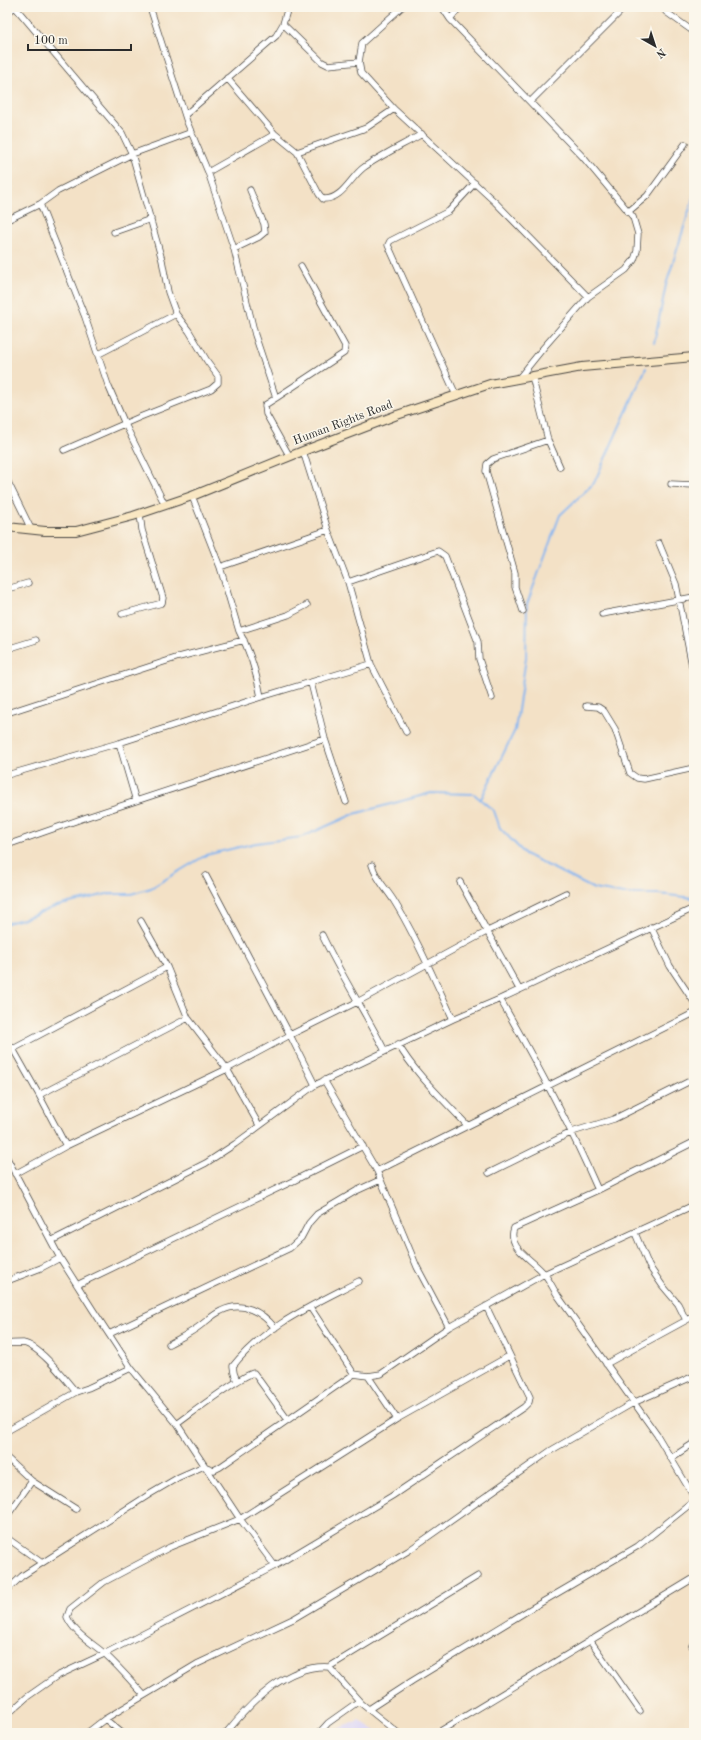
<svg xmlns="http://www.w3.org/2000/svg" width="701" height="1740" font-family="'Old Standard TT',serif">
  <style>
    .built { fill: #dcd5f6 }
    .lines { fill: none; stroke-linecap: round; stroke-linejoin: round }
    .stream { stroke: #84b5f0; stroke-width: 2 }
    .street-casing { stroke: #494642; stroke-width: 7 }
    .secondary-casing { stroke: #494642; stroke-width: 10 }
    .street { stroke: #fff; stroke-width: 5.5 }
    .secondary { stroke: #f9e7c3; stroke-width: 8 }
    .labels { text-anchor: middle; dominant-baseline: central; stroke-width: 3; stroke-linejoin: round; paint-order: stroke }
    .street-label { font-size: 12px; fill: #2b2b2b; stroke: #fbf7ec }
  </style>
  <rect width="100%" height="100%" fill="#fbf7ec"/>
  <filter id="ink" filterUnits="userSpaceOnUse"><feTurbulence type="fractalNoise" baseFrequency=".025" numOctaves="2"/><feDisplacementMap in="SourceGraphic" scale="8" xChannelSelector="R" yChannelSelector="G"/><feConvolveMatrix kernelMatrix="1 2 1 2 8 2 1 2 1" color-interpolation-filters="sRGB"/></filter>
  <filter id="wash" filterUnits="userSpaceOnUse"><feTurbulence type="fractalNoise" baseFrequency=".012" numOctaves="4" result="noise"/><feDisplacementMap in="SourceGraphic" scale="16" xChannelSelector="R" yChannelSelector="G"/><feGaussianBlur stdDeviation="0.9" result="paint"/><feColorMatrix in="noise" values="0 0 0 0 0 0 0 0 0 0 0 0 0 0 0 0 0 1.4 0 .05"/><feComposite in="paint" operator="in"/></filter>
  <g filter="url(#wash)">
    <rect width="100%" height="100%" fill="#f3e1c6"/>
    <path class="built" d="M359,1720L379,1733H334L336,1730Z"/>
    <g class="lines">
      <path class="stream" d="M654,343L666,285L694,195
        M481,799L515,730L526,658L527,604L560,515L594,483L646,368
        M7,923L23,919L57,906L107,894H131L151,888L206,855L256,843L302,837L354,814L431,793L474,794L494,811L500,828L525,854L594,889L624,894H659L694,898"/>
    </g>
  </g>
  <g filter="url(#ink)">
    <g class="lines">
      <defs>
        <path id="street" d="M15,7L122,133L132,154L162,260L168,292L176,314L189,331L207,361L218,376V383L211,389L140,417L64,450
          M150,7L187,122L208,172L234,249L255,335L276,398L265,405L266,414L290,457
          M402,7L362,43L359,62L361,73L394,109L495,202L588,297
          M442,7L450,19L582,156L633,217L638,234L637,251L634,260L626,270L588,297L544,347L519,378
          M663,7L666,12L694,32
          M7,14L14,7
          M450,19L460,7
          M283,24L322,62L328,65L359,62
          M227,78L275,134L297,152L366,128L394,109
          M530,102L625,7
          M185,115L276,36L283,24L288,7
          M297,152L319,194L323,199C342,200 350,178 363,168C381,155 403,145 422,134
          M208,172L275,134
          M40,204L85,317L108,385L125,424L165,505
          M628,212L647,196L685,144
          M7,220L40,204L58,191L132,154L192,132
          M114,232L151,219
          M234,249L259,237L265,232L264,224L250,190
          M99,354L176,314
          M532,376L548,440L560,467
          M456,395L388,245L390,241L449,211L475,183
          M276,398L344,353L345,346L301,266
          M303,451L328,530L348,582L371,664L406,732
          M7,480L31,529
          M671,484L694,485
          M192,496L220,567L239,631C250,651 257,675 261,697
          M659,543L676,584L694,676
          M220,567L328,530
          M348,582L438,551L445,556L478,642L479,659L492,698
          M7,589L28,583
          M523,611L515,587V573L486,471L487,464L493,459L548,440
          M122,614L162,603L163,598L142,530L140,514
          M602,614L694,597
          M239,631L288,615L307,605
          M7,649L36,640
          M311,683L325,739L346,802
          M586,706L598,707L604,711L615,729L630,773L637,778L644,779L694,768
          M7,713L179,657L244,640
          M119,743L136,801
          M7,775L119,743L261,697L371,664
          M7,845L87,817L325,739
          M372,865C377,881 386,888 394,901C417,938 434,979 453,1019
          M206,876L290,1035L315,1085
          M460,882L519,989
          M141,921L167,967L188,1018L227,1069L259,1125
          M651,927L670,966L694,1002
          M322,935C341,975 365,1012 385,1051
          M500,999C536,1061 569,1124 598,1190
          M7,1042L13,1049
          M398,1044C415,1074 444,1100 467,1125
          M324,1080L377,1171L417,1267L449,1327
          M39,1095L13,1049L167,967
          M694,1142L598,1190L514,1228C506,1249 535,1260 545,1275C550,1281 553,1289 558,1296L657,1435L694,1497
          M66,1146L39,1095L188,1018
          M7,1158L60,1258L93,1310L131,1368L177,1424L240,1519L275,1566
          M377,1171L694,1013
          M489,1173L572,1132L614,1119L694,1079
          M15,1174L66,1146L227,1069L290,1035L359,1001L488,931L566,893
          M635,1233L649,1266L662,1285L678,1304L686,1320
          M51,1241L206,1163L235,1144L315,1085L453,1019L500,999L694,908
          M7,1281L41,1268L60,1258
          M77,1285L295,1180L363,1146
          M310,1307L354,1374
          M109,1334L290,1248L301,1238L309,1223L317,1214L356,1191L380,1180
          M7,1344C12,1343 18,1343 23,1343C40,1346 65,1379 76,1392
          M169,1344C180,1338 191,1333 201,1325C208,1320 214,1314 221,1311C242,1300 262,1312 275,1328
          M606,1364L694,1316
          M368,1376L397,1419
          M237,1381L234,1373L233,1366C264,1326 315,1304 359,1281
          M177,1424C191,1414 241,1375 254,1373L288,1420
          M7,1431L76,1392L88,1388L131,1368
          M7,1458L32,1481L76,1509
          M671,1458L694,1443
          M7,1516L32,1481
          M7,1538L42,1563
          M7,1590L22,1576L42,1563L150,1494L179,1477L204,1466L214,1470L220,1467L354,1374L368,1376L381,1374L449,1327L544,1274L694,1205
          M590,1640L640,1711
          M692,1646L694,1645
          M144,1695C131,1681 119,1667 105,1654C91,1642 75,1634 67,1617L70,1609L104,1582L170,1547L240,1519L397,1419L509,1356
          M369,1709L412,1681L532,1608L638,1546L694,1501
          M7,1715L27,1697L57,1676L104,1654L275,1566L322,1538L392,1496L524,1407L529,1402L530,1397L486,1306
          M105,1719L122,1733
          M87,1733L105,1719L197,1664L293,1619L408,1551L550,1451L633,1403L694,1376
          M226,1733C251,1702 287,1664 329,1667
          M319,1733L328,1723L359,1701
          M398,1733L362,1704L329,1667L478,1576
          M437,1733L694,1578
          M693,1733L694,1732"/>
        <path id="secondary" d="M7,527L45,531H76L133,516L192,496L303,451L397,415L490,384L582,367L694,357"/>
      </defs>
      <use href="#street" class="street-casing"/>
      <use href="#secondary" class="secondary-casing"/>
      <use href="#street" class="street"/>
      <use href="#secondary" class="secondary"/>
    </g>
  </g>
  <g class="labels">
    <g class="street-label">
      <text transform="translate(343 423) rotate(-21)">Human Rights Road</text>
    </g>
  </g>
  <rect width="701" height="1740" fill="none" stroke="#fbf7ec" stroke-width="24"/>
  <g transform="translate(655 46) rotate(141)" stroke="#fbf7ec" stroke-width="3" paint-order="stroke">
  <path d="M0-3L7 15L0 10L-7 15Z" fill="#2b2b2b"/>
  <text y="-6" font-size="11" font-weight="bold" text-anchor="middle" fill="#2b2b2b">N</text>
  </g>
  <path d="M28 44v6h103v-6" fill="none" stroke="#2b2b2b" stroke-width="2"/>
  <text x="34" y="44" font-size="12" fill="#2b2b2b" stroke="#fbf7ec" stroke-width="3" paint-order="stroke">100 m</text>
</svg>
